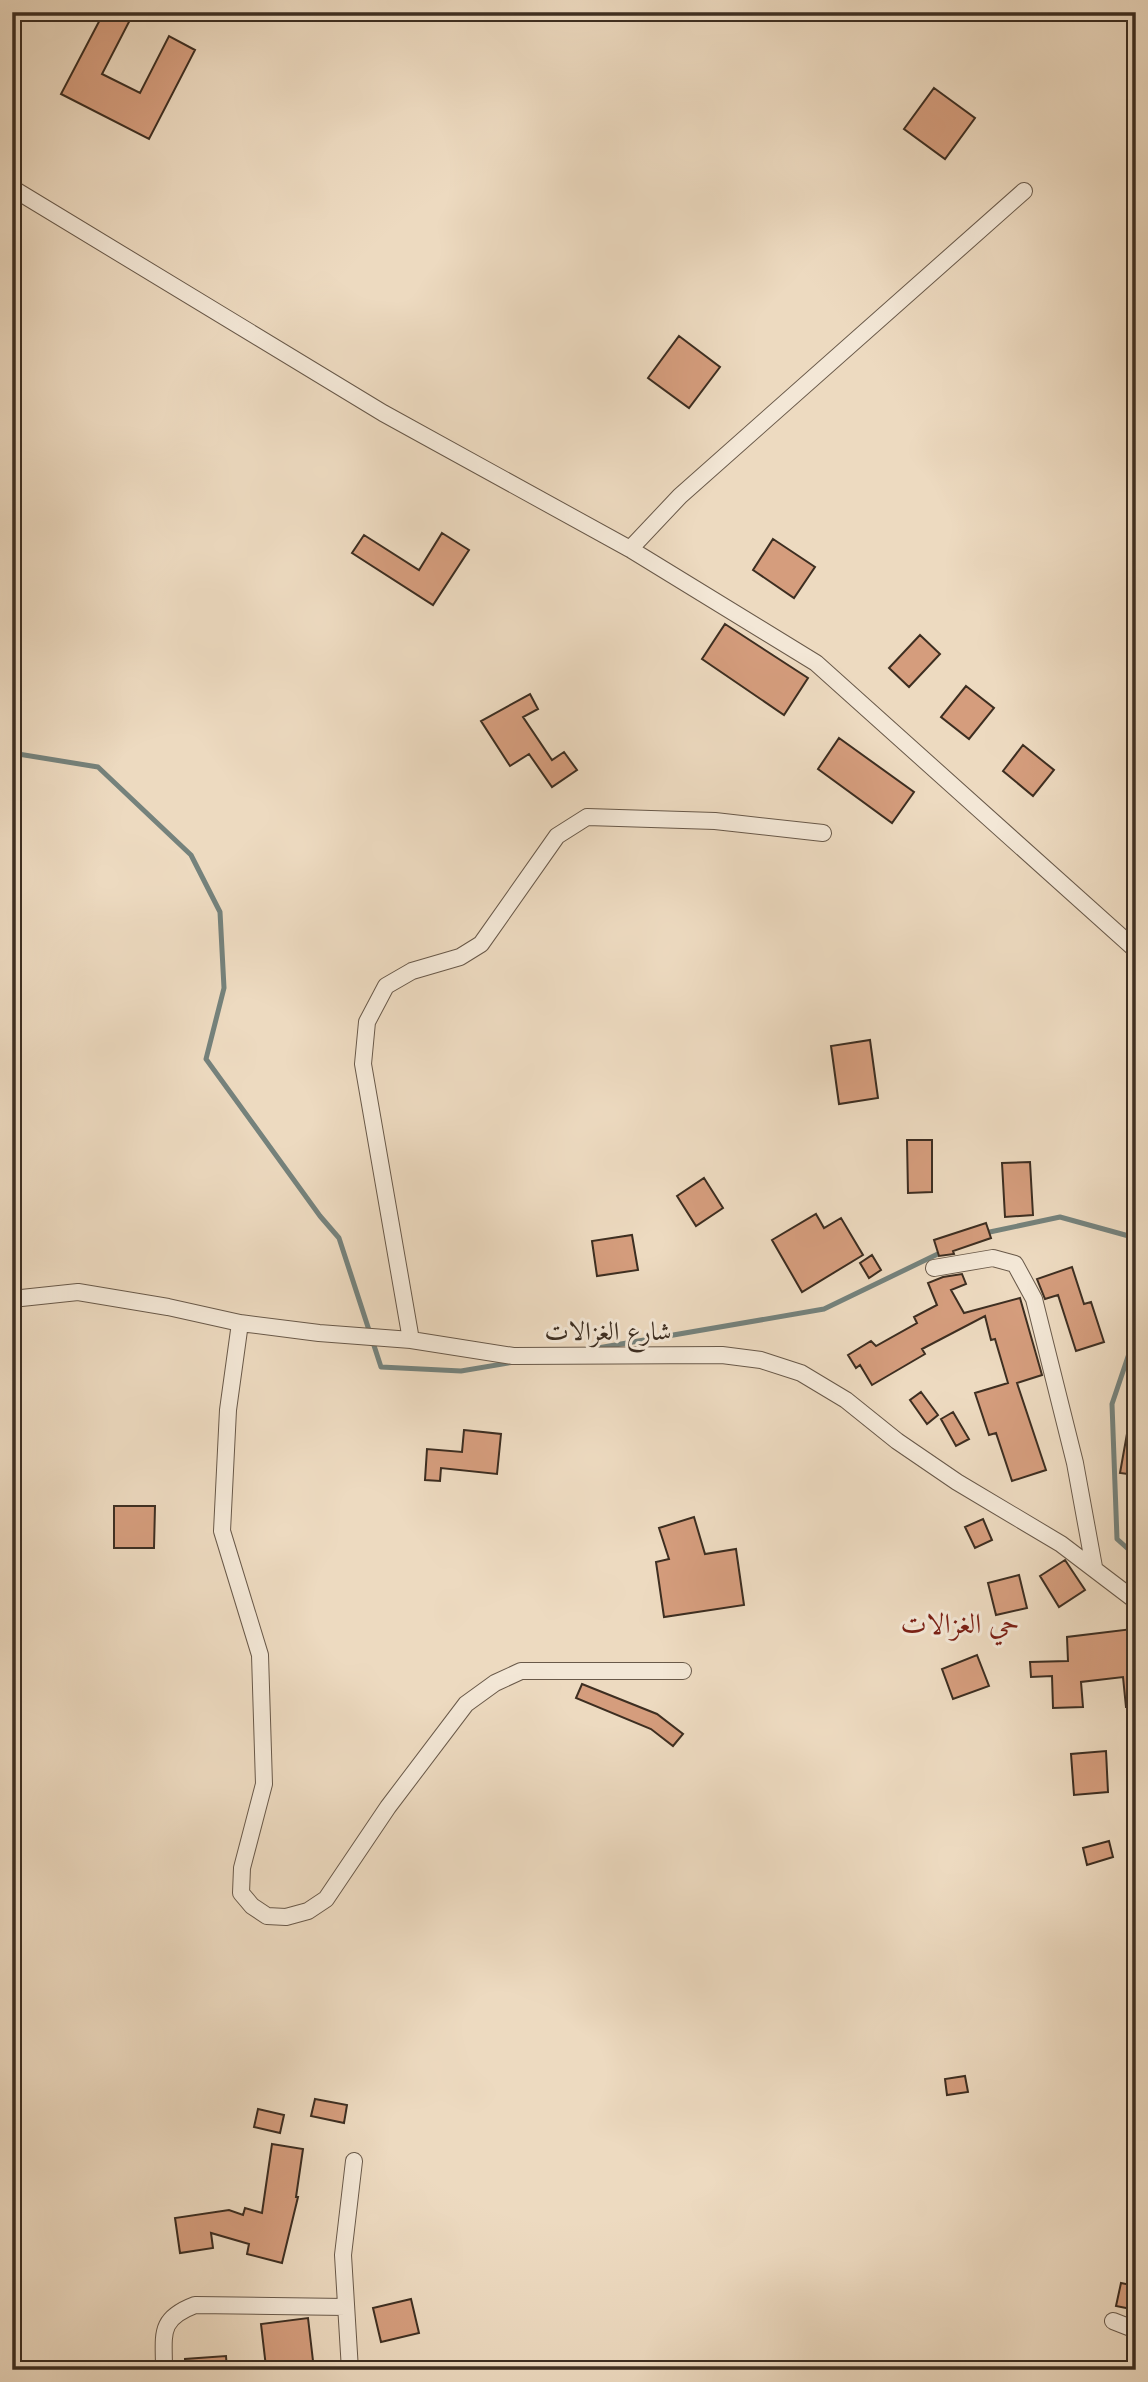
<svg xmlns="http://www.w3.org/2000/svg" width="1148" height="2382" font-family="Cardo,Amiri,serif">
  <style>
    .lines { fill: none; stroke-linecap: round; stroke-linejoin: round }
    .stream { stroke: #75827c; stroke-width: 5 }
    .building { fill: #d59d7d; stroke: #3d2e21; stroke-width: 2 }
    .minor-casing { stroke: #695949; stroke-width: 18 }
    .minor { stroke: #f3e7d6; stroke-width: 16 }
    .labels { text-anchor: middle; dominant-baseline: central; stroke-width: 6; stroke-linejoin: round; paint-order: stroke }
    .street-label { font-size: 26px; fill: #3d2e21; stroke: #f3e7d6 }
    .neighbourhood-label { font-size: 28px; fill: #7a1f14; stroke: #f3e7d6 }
  </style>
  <rect width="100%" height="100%" fill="#eddac0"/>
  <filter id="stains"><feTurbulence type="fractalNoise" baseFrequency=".00286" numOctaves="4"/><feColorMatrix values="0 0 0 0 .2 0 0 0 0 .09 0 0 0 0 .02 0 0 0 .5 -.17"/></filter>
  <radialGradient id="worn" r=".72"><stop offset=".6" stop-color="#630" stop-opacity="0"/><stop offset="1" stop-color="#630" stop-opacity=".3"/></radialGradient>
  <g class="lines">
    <path class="stream" d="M12,753L98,767L191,855L220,912L224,988L206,1059L320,1216L339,1238L381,1367L461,1371L514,1362
      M985,1233L1060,1217L1136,1238
      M1136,1333L1112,1404L1117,1539L1136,1556
      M592,1349L824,1309L944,1251"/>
  </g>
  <path class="building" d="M104,12H119L131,18L102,74L140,93L169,36L195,50L149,139L61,94Z
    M934,88L975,118L945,159L904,129Z
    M679,336L720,367L689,408L648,378Z
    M442,533L469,550L433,605L352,553L364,535L419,570Z
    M773,539L815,567L794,598L753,570Z
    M725,624L808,678L784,715L702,659Z
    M920,635L940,654L909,687L889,668Z
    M966,686L994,708L969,739L941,717Z
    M530,694L538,709L523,717L552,760L564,752L577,770L552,787L529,754L510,766L481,721Z
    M839,738L914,792L892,823L818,769Z
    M1023,745L1054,770L1033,796L1003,771Z
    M870,1040L878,1098L839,1104L831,1046Z
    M907,1140H932V1192L908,1193Z
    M1030,1162L1033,1215L1005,1217L1002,1163Z
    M704,1178L723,1208L696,1226L677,1196Z
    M816,1214L824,1228L841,1218L863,1255L802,1292L772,1240Z
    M986,1223L991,1238L953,1251L954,1254L939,1256L934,1240Z
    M632,1235L638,1270L597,1276L592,1241Z
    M872,1255L881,1270L869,1278L860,1263Z
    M1072,1267L1084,1304L1091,1302L1104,1342L1076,1351L1058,1295L1045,1299L1037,1279Z
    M962,1274L966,1284L951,1290L964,1313L1020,1298L1042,1375L1017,1383L1046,1470L1012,1481L996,1433L989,1435L975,1393L1008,1383L995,1339L991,1340L985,1316L922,1349L925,1354L872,1385L860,1365L856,1368L848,1355L871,1341L876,1346L917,1323L914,1317L937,1305L928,1283L943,1277Z
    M921,1392L938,1415L927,1424L910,1400Z
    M953,1412L969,1439L956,1446L941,1419Z
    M1128,1428L1136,1429V1475L1120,1473Z
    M464,1430L501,1434L497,1474L441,1468L440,1481L425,1480L427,1449L462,1452Z
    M114,1506H155L154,1548H114Z
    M694,1517L705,1554L736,1549L744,1605L664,1617L656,1562L669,1559L659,1528Z
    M983,1519L992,1540L975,1548L965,1527Z
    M1065,1560L1085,1590L1059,1607L1040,1576Z
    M1019,1575L1027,1608L996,1615L988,1583Z
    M1132,1629L1136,1664V1707H1126L1123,1677L1081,1682L1083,1707L1053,1708L1052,1676L1031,1677L1030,1662L1068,1661L1067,1637Z
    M977,1655L989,1686L953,1699L942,1669Z
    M582,1684L657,1714L683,1734L673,1746L651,1729L576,1698Z
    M1106,1751L1108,1792L1074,1795L1071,1754Z
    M1109,1841L1113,1857L1087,1865L1083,1848Z
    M965,2076L968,2092L947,2095L945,2079Z
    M315,2099L347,2105L344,2123L311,2116Z
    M258,2109L284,2115L280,2133L254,2127Z
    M272,2144L303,2149L296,2197H298L282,2263L247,2254L249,2244L211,2233L213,2248L180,2253L175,2218L229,2210L243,2215L245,2208L262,2213Z
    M1121,2283L1136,2286V2310L1116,2306Z
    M411,2299L419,2333L381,2342L373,2308Z
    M308,2318L313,2361L266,2367L261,2324Z
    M226,2356L227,2370H185V2359Z"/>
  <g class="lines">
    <defs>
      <path id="minor" d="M12,188L383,413L630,549L816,663L1136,950
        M630,549L680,496L1024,191
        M934,1268L993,1258L1015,1264L1034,1299L1075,1463L1094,1567
        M12,1299L78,1292L168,1307L240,1323L319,1333L411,1340L513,1356L722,1355L761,1360L801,1373L846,1400L897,1441L957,1482L1061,1544L1136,1601
        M240,1323L228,1410L222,1531L260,1655L264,1784L242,1868L241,1893L252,1906L267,1916L286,1917L308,1911L326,1899L388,1807L466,1704L495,1683L521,1671H683
        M411,1340L363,1064L367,1022L386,986L412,971L460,957L481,944L557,836L587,817L715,821L823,833
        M1113,2321L1136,2330
        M164,2370C164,2334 158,2319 195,2305L346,2307
        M350,2370L343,2255L354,2161"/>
    </defs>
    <use href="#minor" class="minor-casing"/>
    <use href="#minor" class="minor"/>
  </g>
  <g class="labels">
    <g class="street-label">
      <text x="608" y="1331">شارع الغزالات</text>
    </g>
    <g class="neighbourhood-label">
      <text x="960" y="1624">حي الغزالات</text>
    </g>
  </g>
  <rect width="1148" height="2382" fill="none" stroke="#eddac0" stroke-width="42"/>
  <rect x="14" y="14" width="1120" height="2354" fill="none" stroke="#3d2e21" stroke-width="3.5"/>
  <rect x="21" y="21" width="1106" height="2340" fill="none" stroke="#3d2e21" stroke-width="2"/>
  <rect width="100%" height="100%" filter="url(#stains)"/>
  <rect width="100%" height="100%" fill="url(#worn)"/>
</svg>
